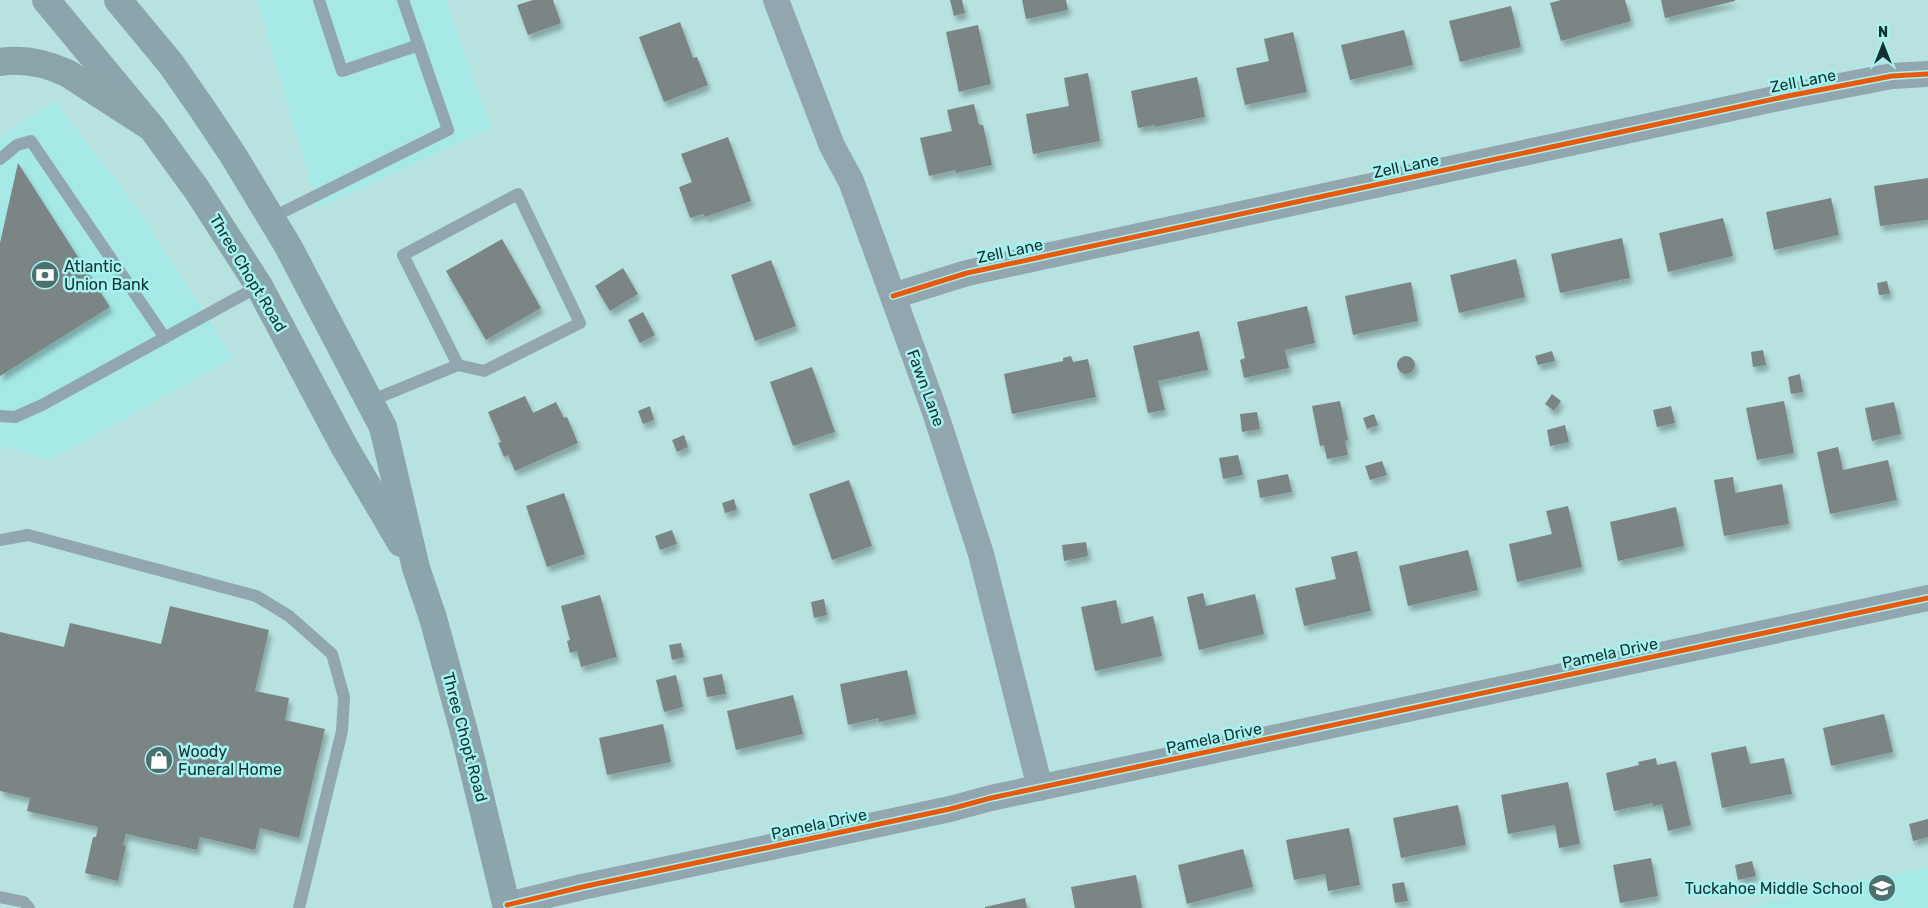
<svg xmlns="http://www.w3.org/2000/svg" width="1928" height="908" font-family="Rubik,sans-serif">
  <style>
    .built { fill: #a5e8e6 }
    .building { fill: #7c8585; filter: url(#shadow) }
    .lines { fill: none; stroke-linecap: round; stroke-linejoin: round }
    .service { stroke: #92a6b0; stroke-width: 12 }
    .minor { stroke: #92a6b0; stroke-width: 26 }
    .secondary { stroke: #8ca5ad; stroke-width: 28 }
    .trunk { stroke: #8aa4aa; stroke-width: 28 }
    .cycleway-casing { stroke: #a6f3f1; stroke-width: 8 }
    .cycleway { stroke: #e8590c; stroke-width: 5 }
    .labels { text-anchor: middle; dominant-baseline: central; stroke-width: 5; stroke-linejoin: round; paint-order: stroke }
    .street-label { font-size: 16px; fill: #113231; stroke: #a6f3f1 }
    .poi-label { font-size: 16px; fill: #113231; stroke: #a6f3f1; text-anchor: start }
  </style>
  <defs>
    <filter id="shadow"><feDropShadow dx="3" dy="5.5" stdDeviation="2.5" flood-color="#0004"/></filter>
  </defs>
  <rect width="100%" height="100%" fill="#b8e2e0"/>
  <path class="built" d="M257,0H446L491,128L318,208Z
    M55,101L140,212L233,358L50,460L0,446V136Z
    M1928,868V908H1743Z"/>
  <path class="building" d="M533,0H553L561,23L528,35L517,5Z
    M950,0H962L965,13L954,16Z
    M1022,0H1066L1068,10L1026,19Z
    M1561,0H1625L1631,21L1561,41L1550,3Z
    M1661,0H1735V1L1665,18Z
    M1511,6L1521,47L1460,62L1449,21Z
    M680,22L693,58L697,57L708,85L664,102L639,37Z
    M978,25L991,84L959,92L946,32Z
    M1404,30L1413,65L1350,80L1341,45Z
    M1293,32L1307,92L1245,105L1236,68L1269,61L1264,39Z
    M1088,73L1100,141L1033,154L1026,114L1069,106L1064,78Z
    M1197,77L1205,117L1155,127V125L1138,128L1131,91Z
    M974,104L979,125H983L992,165L956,173L955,170L929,176L920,138L952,131L947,110Z
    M728,137L751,201L705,217L703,214L690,218L679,187L692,182L681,154Z
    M18,163L110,307L0,376V243Z
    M1928,178V220L1880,226L1874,186Z
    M1831,198L1839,235L1774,250L1766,212Z
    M1723,218L1733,256L1668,272L1659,233Z
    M1622,238L1630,278L1560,293L1551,254Z
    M502,239L541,308L486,340L446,271Z
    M1516,259L1525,297L1459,313L1450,275Z
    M771,260L796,326L755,341L731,275Z
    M623,268L638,294L610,311L595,286Z
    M1887,281L1890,294L1879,295L1877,283Z
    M1411,282L1418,321L1353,335L1345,296Z
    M1307,306L1315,343L1285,350L1289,368L1244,378L1240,360L1245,358L1237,322Z
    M643,312L655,335L640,343L628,320Z
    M1199,331L1208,370L1158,381L1165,410L1148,413L1133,346Z
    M1763,350L1766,365L1753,367L1751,352Z
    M1552,351L1555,361L1538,365L1535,356Z
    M1397 365a9 9 0 1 1 18 0a9 9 0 1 1-18 0Z
    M1071,356L1073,362L1088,359L1096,397L1012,414L1004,374L1063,361V358Z
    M812,367L835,432L793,446L770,382Z
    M1800,374L1803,392L1791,394L1788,377Z
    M1552,394L1561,401L1554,411L1545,404Z
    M525,396L533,413L556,402L564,418L567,417L578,443L515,471L508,455L504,457L498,443L501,442L488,412Z
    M1340,401L1348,440L1345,441L1348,455L1327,459L1324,445L1320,446L1312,406Z
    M1784,401L1794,453L1757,460L1746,408Z
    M1894,402L1901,434L1872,441L1865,408Z
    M650,406L654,420L643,424L638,411Z
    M1671,406L1675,423L1657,427L1653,410Z
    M1257,412L1260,429L1242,432L1240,414Z
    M1374,414L1378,425L1367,429L1363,418Z
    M1565,425L1569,442L1550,446L1547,430Z
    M684,435L688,447L677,452L672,440Z
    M1838,447L1843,470L1888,460L1897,500L1830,514L1817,452Z
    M1238,455L1243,475L1223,479L1219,458Z
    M1382,461L1387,475L1370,480L1365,466Z
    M1288,474L1292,492L1260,498L1257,480Z
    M1733,477L1735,493L1782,484L1789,524L1724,536L1714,480Z
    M849,480L872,546L832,560L809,494Z
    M564,493L585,554L547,567L526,506Z
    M734,499L737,510L725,513L722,503Z
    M1568,506L1582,567L1517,582L1509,544L1552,534L1546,511Z
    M1676,507L1684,546L1618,561L1610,522Z
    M672,530L677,544L660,550L655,536Z
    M1086,542L1088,556L1064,561L1062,545Z
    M1468,550L1478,590L1408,606L1399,566Z
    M1357,551L1371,611L1304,626L1295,588L1336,579L1331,557Z
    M1203,593L1206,606L1255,594L1264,634L1199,650L1187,597Z
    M600,595L617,657L581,667L577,651L570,653L567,641L570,640L561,606Z
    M824,599L827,615L814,618L811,602Z
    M1116,600L1121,624L1153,616L1162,656L1095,671L1081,607Z
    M170,606L269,630L255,691L289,698L285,720L325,729L299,838L260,828L255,850L200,837L197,850L126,834L123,845L126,846L118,881L85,873L93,837H96L98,827L27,811L30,798L0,791V632L64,647L70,623L161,644Z
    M681,643L684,657L672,660L669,645Z
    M907,670L916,714L879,722V718L848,725L840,684Z
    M722,674L726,694L707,697L703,678Z
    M676,675L683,707L664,712L656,680Z
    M793,695L803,734L736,750L727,711Z
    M1884,714L1893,752L1831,766L1823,728Z
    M663,724L671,762L607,775L599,738Z
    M1746,746L1750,764L1784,758L1792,794L1722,808L1711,753Z
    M1656,758L1657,765L1676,761L1691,825L1668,831L1662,804L1653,806V803L1614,811L1606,773L1639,765L1638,762Z
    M1568,782L1580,844L1559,848L1555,825L1508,834L1501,795Z
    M1458,805L1466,845L1401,858L1393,818Z
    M1928,819V837L1913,841L1909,824Z
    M1349,828L1360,885L1328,891L1325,874L1294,880L1286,840Z
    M1243,849L1253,887L1187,904L1178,865Z
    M1651,858L1658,896L1620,903L1613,865Z
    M1752,861L1756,876L1738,880L1735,865Z
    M1136,875L1142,908H1075L1071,887Z
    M1404,882L1408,901L1395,903L1392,884Z
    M1025,898L1027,908H985V907Z"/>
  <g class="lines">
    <path class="service" d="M319,0L342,71L419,45
      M0,159L17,145L31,141L165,338
      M271,218L448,130L403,0
      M370,401L458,365L403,255L518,194L580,323L484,371L458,365
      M0,416L15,417L42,405L259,286
      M0,540L28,535L256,596L289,616L332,654L344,697L342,731L299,908
      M0,897L24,902L29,908"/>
    <path class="minor" d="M776,0L832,146L851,181L935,412L981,554L1040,788
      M893,296L967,273L1788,96L1892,76L1928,74
      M507,905L582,887L950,809L991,798L1928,598"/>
    <path class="secondary" d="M46,0L152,128L197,190L259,286L344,446L401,543
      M118,0L171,64L203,110L233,155L288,246L383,427L416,568L433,618L466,739L507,908"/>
    <path class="trunk" d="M0,62C24,58 45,63 67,73L152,128"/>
    <defs>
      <path id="cycleway" d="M893,296L967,273L1788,96L1892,76L1928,74
        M507,905L582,887L950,809L991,798L1928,598"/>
    </defs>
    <use href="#cycleway" class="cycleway-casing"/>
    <use href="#cycleway" class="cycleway"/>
  </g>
  <defs>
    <symbol id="bank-disc" viewBox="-11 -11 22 22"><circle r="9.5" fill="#4b706e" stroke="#a6f3f1"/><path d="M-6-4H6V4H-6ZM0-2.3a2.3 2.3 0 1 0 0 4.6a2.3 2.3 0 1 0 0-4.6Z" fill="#fff"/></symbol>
    <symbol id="shop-disc" viewBox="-11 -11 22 22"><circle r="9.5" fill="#4b706e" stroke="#a6f3f1"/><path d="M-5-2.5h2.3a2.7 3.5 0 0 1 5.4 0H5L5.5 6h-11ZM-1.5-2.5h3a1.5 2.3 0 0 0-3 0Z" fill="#fff"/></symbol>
    <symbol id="school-disc" viewBox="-11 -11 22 22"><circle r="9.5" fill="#4b706e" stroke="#a6f3f1"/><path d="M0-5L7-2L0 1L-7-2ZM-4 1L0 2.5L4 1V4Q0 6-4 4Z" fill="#fff"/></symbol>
  </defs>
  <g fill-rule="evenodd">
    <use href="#bank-disc" x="29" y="259" width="32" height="32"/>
    <use href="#shop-disc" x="143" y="744" width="32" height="32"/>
    <use href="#school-disc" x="1866" y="872" width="32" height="32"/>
  </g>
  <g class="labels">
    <g class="street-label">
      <text transform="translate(1803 81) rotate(-11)">Zell Lane</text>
      <text transform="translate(1406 166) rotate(-12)">Zell Lane</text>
      <text transform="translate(1010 251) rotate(-12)">Zell Lane</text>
      <text transform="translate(248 273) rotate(59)">Three Chopt Road</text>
      <text transform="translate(926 388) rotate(70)">Fawn Lane</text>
      <text transform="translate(1610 653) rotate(-12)">Pamela Drive</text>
      <text transform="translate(465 737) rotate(75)">Three Chopt Road</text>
      <text transform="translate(1214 738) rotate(-12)">Pamela Drive</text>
      <text transform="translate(819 824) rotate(-12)">Pamela Drive</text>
    </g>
    <g class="poi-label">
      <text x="64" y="266">Atlantic<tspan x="64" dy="18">Union Bank</tspan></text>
      <text x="178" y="751">Woody<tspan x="178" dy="18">Funeral Home</tspan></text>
      <text x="1863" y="888" text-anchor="end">Tuckahoe Middle School</text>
    </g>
  </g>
  <g transform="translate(1883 45)" stroke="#a6f3f1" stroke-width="4" paint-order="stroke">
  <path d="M0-4L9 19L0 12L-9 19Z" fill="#113231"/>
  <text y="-8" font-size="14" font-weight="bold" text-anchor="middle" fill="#113231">N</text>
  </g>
</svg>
